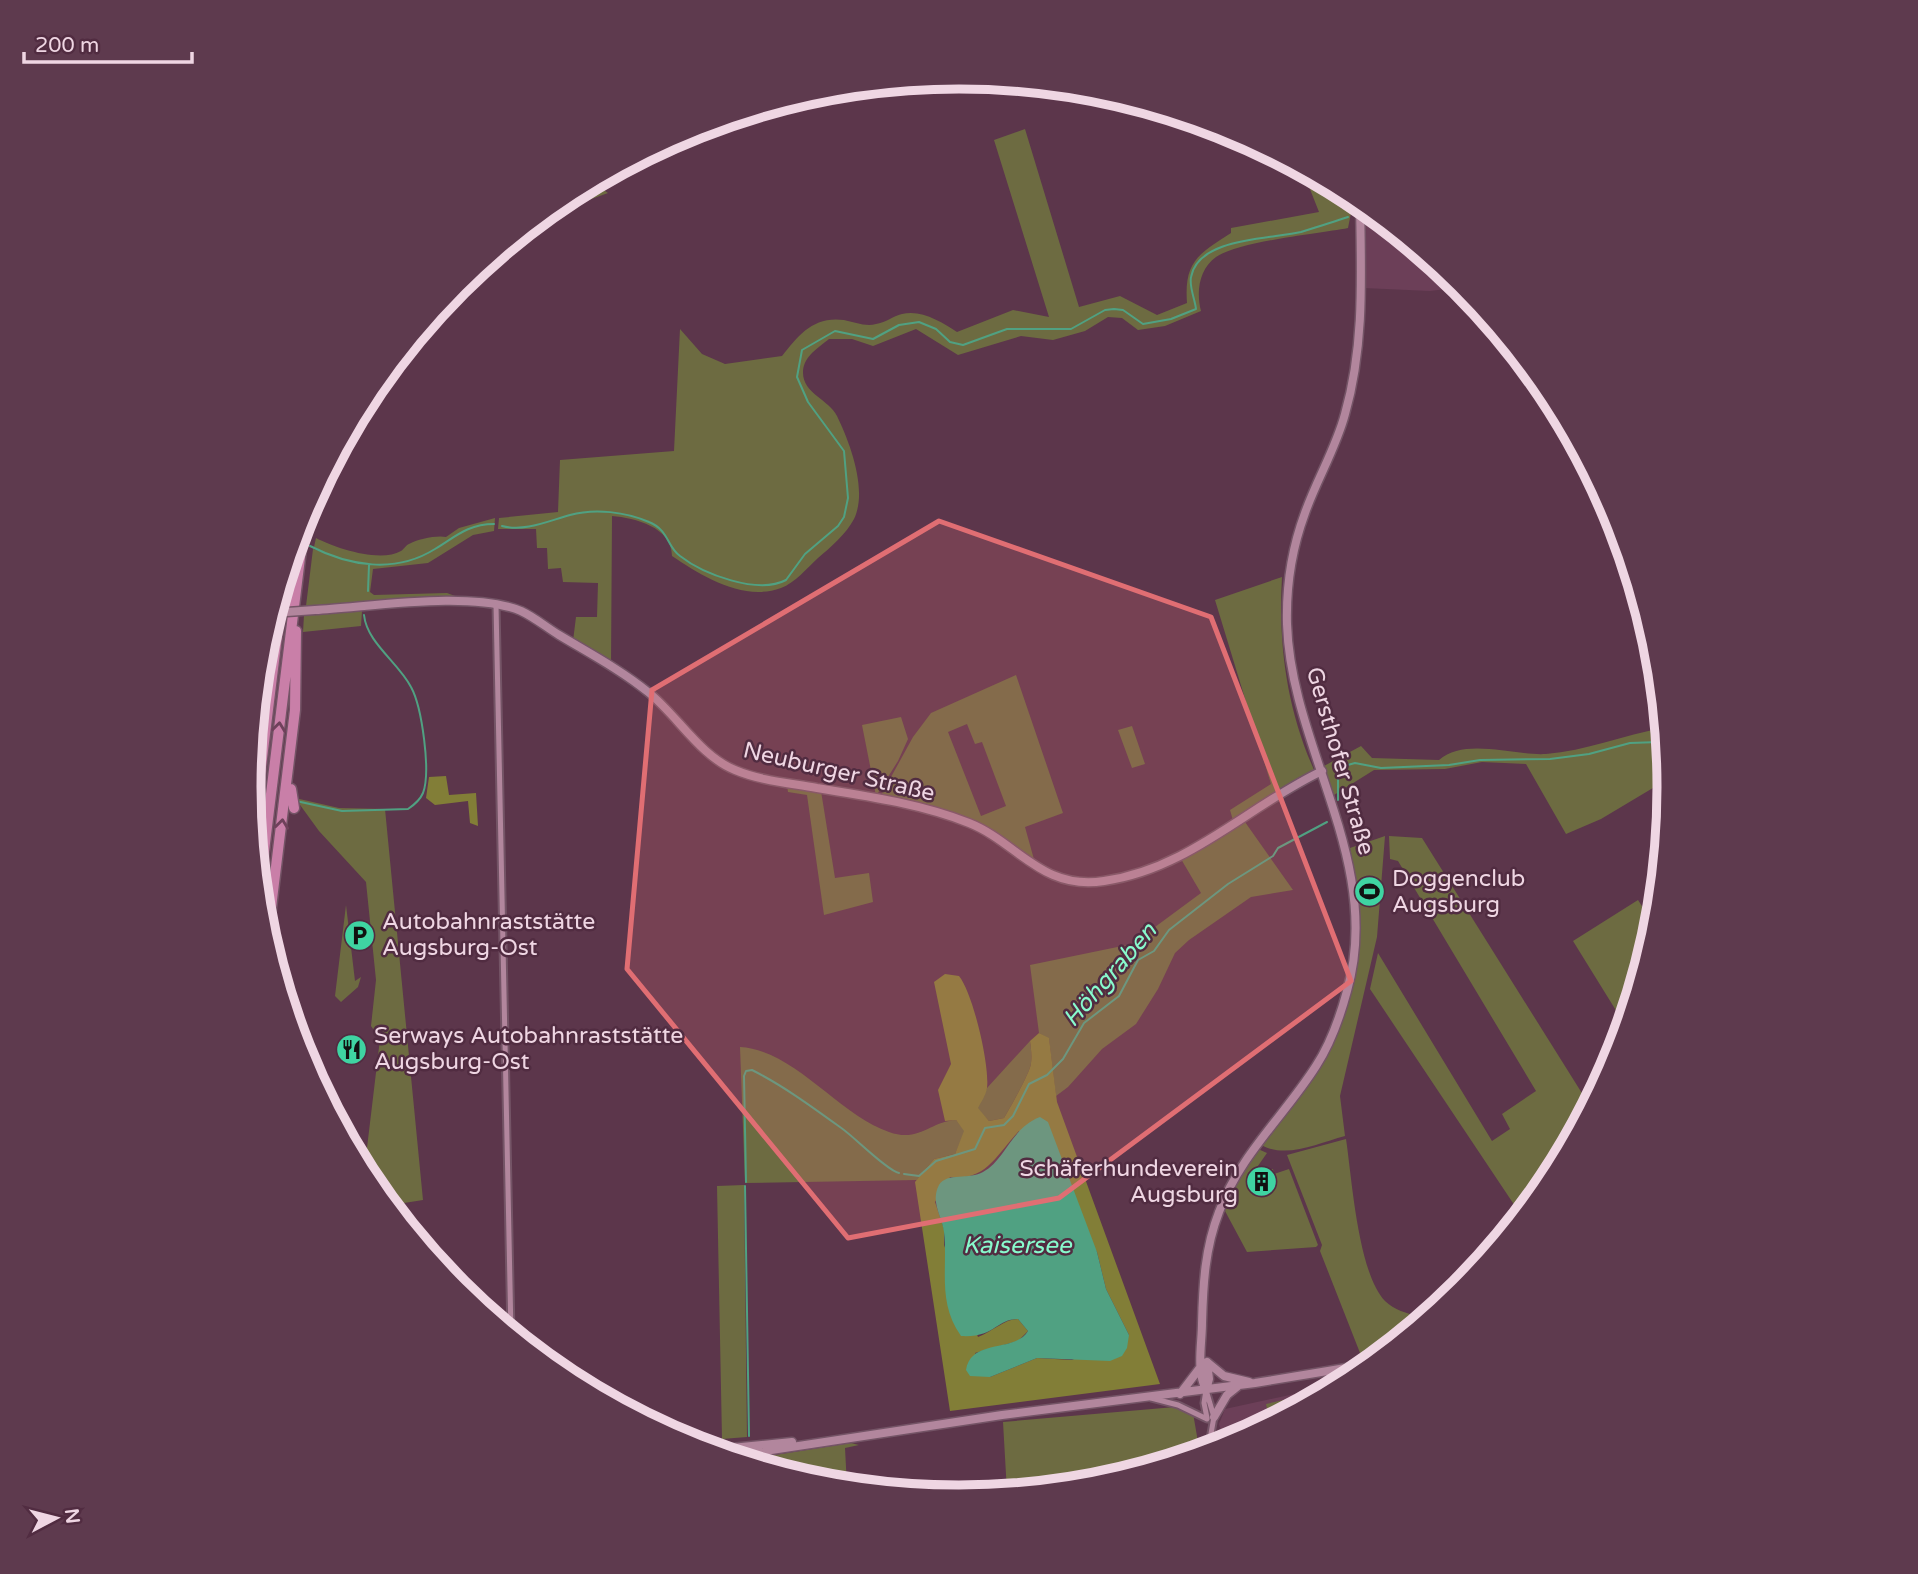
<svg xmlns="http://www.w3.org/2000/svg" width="1918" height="1574" font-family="'Varela Round',sans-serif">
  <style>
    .built { fill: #6c3f58 }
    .green { fill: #6d6b41; fill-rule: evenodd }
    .forest { fill: #827e37; fill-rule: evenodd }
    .water { fill: #50a182 }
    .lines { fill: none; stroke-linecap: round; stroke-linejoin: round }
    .stream { stroke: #50a182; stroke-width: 2 }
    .street-casing { stroke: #745466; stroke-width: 9 }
    .secondary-casing { stroke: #745466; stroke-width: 11 }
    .highway-casing { stroke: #745466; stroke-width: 13 }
    .street { stroke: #b2869d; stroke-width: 5 }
    .secondary { stroke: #b2869d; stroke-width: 8 }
    .highway { stroke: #c97fa8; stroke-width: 10 }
    .secondary-bridge-casing { stroke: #745466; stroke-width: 11; stroke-linecap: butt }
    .secondary-bridge { stroke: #b2869d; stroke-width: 8 }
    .oneway { stroke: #6f415b }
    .marked { fill: #e06e73; fill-opacity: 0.2; stroke: #e06e73; stroke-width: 5; stroke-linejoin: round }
    .labels { text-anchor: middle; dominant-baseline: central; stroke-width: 5; stroke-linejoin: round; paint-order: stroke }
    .street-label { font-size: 23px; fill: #efd6e3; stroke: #512c41 }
    .poi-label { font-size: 23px; fill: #efd6e3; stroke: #512c41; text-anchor: start }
    .water-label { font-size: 24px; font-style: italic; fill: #88facd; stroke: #512c41 }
    .rim { fill: none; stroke: #efd6e3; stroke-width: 9 }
  </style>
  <rect width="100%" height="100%" fill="#5c364b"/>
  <path class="built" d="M1363,205L1462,287L1430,291L1364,288Z
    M1341,1384L1230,1443L1225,1445L1219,1424L1225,1409Z"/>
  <path class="green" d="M1025,129L1079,307L1120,296L1157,315L1187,303C1184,262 1198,254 1231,233V228L1319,212L1302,169L1331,185L1342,209L1352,208L1348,228C1317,234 1240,241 1216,257C1199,269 1196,292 1201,311L1165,326L1138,330L1122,318L1108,317L1085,331L1053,340L1021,336L958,355L916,329L873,346L852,339H829C818,348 804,356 803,371C802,394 829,399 837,416C850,443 868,490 854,519C846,534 831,547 818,558C807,568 795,583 781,588C743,602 702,576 672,556C672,527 635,518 612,516L611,665L573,641L576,617H597L598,583L563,582L561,568L548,569L547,548H537L536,529H498L499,518L558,512L560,460L674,451L680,329L702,354L725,364L782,356C799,335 813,316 844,320C854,322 866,327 876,324C885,323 893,316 902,314C921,309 942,322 957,332L1013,310L1049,317L994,140Z
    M592,182L608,193L539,218L565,196Z
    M495,518L494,531L473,535L428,563L373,569L370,592L374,595L447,593L463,599L306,606L313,549L326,553L314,547L316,538C335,548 380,563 401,551C404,549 406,545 409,544C418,539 437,535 446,537L459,528Z
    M1282,577C1278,645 1287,710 1315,772L1234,824L1230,810L1271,784L1215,600Z
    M362,611L361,626L303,632L304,615Z
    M1016,675L1063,813L1025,827L1035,863L977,821L880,797L913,737L931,713ZM967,724L975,744L982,742L1006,806L981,816L948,732Z
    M901,717L908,739L898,761L876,796L862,725Z
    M1132,726L1145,764L1132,768L1118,730Z
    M1663,728L1668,779L1601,819L1566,834L1526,764L1482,762L1445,769L1374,770L1334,795L1324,766L1361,746L1372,758L1439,760C1465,737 1514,756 1546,754C1585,751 1624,735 1663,728Z
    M787,785L821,791L835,878L869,873L873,902L824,915L807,795L788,792Z
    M295,798L339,808L385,809L423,1200L404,1203V1207L391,1209L364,1173L380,1039L371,1026L376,980L366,882L319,831Z
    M1245,822L1293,890L1251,897L1189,940L1175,953L1158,989L1136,1024L1102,1049L1068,1087L1056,1096L1049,1039L1039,1033L1030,965L1132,944L1201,893L1181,859Z
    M1385,836L1377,937L1340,1096L1345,1136C1318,1143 1287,1159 1261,1145C1280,1120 1304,1095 1319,1067C1356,998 1367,924 1350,848Z
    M1389,836L1422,838L1590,1106L1549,1182L1521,1215L1370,989L1378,953L1492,1141L1510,1129L1502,1114L1536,1091L1398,861L1390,859Z
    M1638,900L1655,926L1625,1025L1573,941Z
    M346,905L355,981L361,977L358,987L341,1002L335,996Z
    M1030,1041C1031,1048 1032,1056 1031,1063C1031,1071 1009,1110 1004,1118L989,1121L977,1108L987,1088Z
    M740,1047C794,1050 839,1115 889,1132C919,1143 931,1121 956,1120L965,1131L955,1154L934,1159L917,1180L745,1183Z
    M317,1061L332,1085V1113C323,1096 319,1077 306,1065Z
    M1346,1139C1352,1179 1358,1273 1385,1301C1394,1310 1407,1313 1419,1317L1418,1324C1403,1337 1383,1362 1362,1358L1320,1251L1322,1245L1287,1155Z
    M1258,1149L1267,1153L1253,1173L1273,1169L1274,1174L1289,1169L1318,1245L1316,1247L1247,1252L1225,1211L1240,1176Z
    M744,1185L747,1437L722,1439L717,1186Z
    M1332,1389L1270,1422L1266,1404Z
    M1175,1407L1193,1413L1198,1442L1193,1449L1133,1464L1090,1484L1007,1492L1003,1422Z
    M851,1443L859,1445L845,1448L847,1486L820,1483L750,1459Z"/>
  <path class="forest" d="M446,776L449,795L476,793L478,826L470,823L468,801L435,805L426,798L429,777Z
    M945,974L959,976C973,993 990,1066 987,1088C986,1095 981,1102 978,1108L989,1121L1004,1118C1009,1110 1031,1071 1031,1063C1032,1056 1031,1048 1030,1041L1039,1033L1049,1038L1057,1102L1160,1384L950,1411L915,1182L934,1159L955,1154L964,1131L956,1120L945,1121L938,1090L951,1064L934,982ZM1019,1131L1097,1252L1106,1289L1129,1335L1072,1360L1037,1358L990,1377L975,1353L1018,1341L1028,1331L1018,1319C1004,1319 992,1332 978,1337L944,1245V1229L935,1202L950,1177C986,1182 997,1154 1019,1131Z"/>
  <path class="water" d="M1040,1117L1048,1122L1097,1252L1106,1289L1129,1335L1127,1348L1122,1356L1110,1361L1037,1358L990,1377L970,1376L966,1370C971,1338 1015,1353 1028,1331L1018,1319C996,1319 995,1338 961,1336C937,1302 948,1269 944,1232C942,1216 930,1202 939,1185C947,1172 970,1180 983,1172C1006,1159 1011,1128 1040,1117Z"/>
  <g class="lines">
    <path class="stream" d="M502,526C525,532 548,521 570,515C595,508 626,512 649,522C669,530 667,547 680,556C703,574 758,595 786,580L805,554L838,526L844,517L848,498L844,451L808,402L797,377L802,350L835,331L873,339L899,325L919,322L936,329L950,342L963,345L1007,329H1071L1105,310L1114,309L1123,310L1143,324L1171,319L1196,309C1195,299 1189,287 1191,277C1198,237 1273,239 1301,232C1317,227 1333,222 1348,217
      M310,546C349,566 395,574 435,549C455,537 468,524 494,524
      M368,591L369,565
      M1338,800V774L1344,766L1355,763L1381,768L1449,765L1480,760L1550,759L1589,754L1630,743L1659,742L1664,738
      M296,801L342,811L408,809C414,805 420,800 423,793C431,772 422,707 411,687C398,662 367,643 364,615
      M904,1174L919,1176L936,1161L975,1149L985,1128L1004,1125L1013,1116L1029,1084L1047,1075L1063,1059L1084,1023L1119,996L1138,960L1154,951L1169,930L1228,884L1273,856L1278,848L1327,822
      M746,1182L744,1076L746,1071L752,1070C784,1086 815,1109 844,1130C856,1139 888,1171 899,1173
      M745,1186L749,1436
      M751,1458L752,1463"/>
    <defs>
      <path id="street" d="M496,605L511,1334
        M1206,1390L1214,1417L1208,1450
        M1206,1390L1204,1403L1207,1418
        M1151,1398L1178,1405L1207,1419"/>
      <path id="secondary" d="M315,610C370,607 471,590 521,611C534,617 546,627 559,635C589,653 621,670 648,692C677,715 700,756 735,770C761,781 790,783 817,788C867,796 921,804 969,823C1017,842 1042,891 1104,881C1189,869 1248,806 1322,771
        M1207,1362L1224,1376L1249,1382
        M1206,1390C1196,1370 1202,1344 1202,1323C1203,1284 1205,1248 1219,1212C1239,1156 1285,1115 1316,1066C1331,1043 1340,1017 1347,991C1384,862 1291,749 1287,624C1286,586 1292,548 1305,513C1317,479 1336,448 1345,414C1365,344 1361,273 1360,202
        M1206,1390L1209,1379L1207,1362
        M1180,1394L1199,1369
        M1214,1417L1227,1395L1237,1387
        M711,1450L792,1442
        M732,1456L1002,1415L1255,1383L1370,1364"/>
      <path id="highway" d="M291,789L294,808
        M253,832L284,579
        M259,892L306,509
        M267,941L295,710L296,631"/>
    </defs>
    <use href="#street" class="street-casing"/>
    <use href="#secondary" class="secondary-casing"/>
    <use href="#highway" class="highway-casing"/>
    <use href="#street" class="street"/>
    <use href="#secondary" class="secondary"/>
    <use href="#highway" class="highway"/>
    <defs>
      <path id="secondary-bridge" d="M273,613L315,610"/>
    </defs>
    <use href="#secondary-bridge" class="secondary-bridge-casing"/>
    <use href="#secondary-bridge" class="secondary-bridge"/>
  </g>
  <defs><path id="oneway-chevron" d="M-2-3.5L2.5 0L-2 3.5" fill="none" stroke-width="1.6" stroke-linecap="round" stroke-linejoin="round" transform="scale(1.75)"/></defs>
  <g class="oneway">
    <use href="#oneway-chevron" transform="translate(279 727) rotate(-83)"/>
    <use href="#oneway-chevron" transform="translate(282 824) rotate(-83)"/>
  </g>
  <path class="marked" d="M939,521L1211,617L1351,981L1059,1198L848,1238L627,969L652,690Z"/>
  <defs>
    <symbol id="stadium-disc" viewBox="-11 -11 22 22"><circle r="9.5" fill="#3fd4a2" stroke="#512c41"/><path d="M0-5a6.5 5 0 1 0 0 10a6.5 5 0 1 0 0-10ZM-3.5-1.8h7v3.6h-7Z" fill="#111"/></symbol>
    <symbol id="parking-disc" viewBox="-11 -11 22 22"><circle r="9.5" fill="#3fd4a2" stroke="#512c41"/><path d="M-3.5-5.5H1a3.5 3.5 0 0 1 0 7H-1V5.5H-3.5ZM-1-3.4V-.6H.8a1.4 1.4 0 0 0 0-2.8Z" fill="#111"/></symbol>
    <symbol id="restaurant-disc" viewBox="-11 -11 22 22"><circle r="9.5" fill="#3fd4a2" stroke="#512c41"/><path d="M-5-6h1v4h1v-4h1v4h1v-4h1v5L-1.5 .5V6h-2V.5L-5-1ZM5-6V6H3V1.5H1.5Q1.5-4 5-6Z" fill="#111"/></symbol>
    <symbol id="building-disc" viewBox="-11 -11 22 22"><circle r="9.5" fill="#3fd4a2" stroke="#512c41"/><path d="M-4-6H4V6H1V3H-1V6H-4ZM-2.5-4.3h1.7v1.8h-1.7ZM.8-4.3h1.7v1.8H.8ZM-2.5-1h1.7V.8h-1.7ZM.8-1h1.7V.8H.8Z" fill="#111"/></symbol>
  </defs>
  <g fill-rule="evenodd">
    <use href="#stadium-disc" x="1352" y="874" width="35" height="35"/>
    <use href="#parking-disc" x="342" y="918" width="35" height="35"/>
    <use href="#restaurant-disc" x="334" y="1032" width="35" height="35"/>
    <use href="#building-disc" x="1244" y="1164" width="35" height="35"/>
  </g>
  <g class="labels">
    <g class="street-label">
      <text transform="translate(1340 761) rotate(74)">Gersthofer Straße</text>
      <text transform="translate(839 772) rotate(13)">Neuburger Straße</text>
    </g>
    <g class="poi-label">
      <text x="1392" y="879">Doggenclub<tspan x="1392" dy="26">Augsburg</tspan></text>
      <text x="382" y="922">Autobahnraststätte<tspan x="382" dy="26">Augsburg-Ost</tspan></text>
      <text x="374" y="1036">Serways Autobahnraststätte<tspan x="374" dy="26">Augsburg-Ost</tspan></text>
      <text x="1238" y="1169" text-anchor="end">Schäferhundeverein<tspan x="1238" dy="26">Augsburg</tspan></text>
    </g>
    <g class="water-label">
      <text transform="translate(1110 975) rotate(-49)">Höhgraben</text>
      <text x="1017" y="1245">Kaisersee</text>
    </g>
  </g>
  <path d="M0 0H1918V1574H0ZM261 787a698 698 0 1 1 1396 0a698 698 0 1 1-1396 0Z" fill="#5e3a4e" fill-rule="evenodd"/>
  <path class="rim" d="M261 787a698 698 0 1 1 1396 0a698 698 0 1 1-1396 0Z"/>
  <g transform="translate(56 1518) rotate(83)" stroke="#512c41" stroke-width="5" paint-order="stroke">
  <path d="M0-5L12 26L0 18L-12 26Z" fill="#efd6e3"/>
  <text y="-10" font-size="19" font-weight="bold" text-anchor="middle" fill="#efd6e3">N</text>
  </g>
  <path d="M24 52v10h168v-10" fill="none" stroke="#efd6e3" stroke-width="3.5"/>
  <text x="35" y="52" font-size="21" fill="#efd6e3" stroke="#512c41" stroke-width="5" paint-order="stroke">200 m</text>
</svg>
